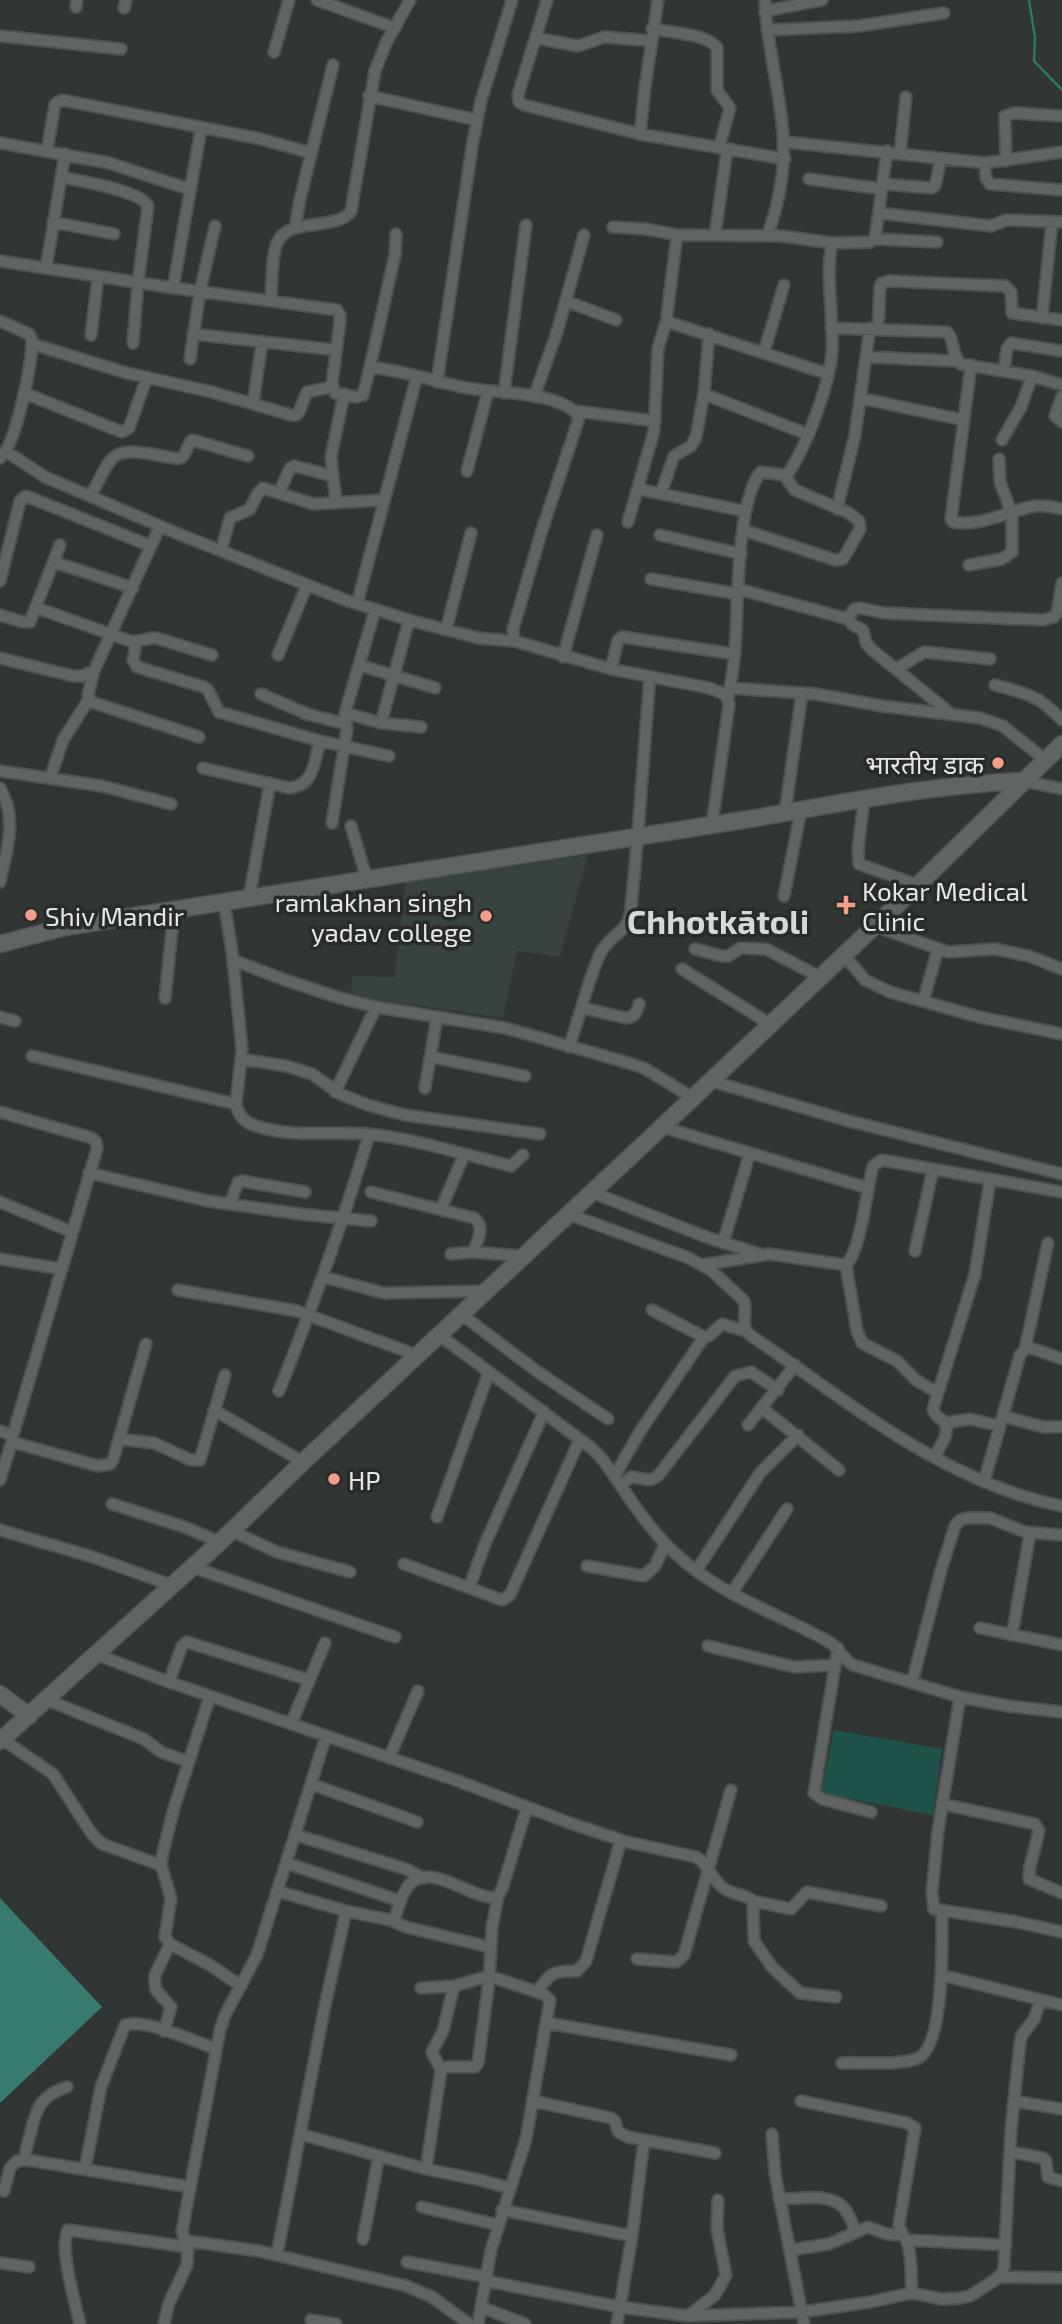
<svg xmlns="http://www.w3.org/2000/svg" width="1062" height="2324" font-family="'Exo 2','Noto Sans Devanagari',sans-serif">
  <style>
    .built { fill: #38423f }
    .green { fill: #1f5349 }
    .forest { fill: #367b6d }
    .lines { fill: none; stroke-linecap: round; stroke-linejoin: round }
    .stream { stroke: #307668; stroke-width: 2.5 }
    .street-casing { stroke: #4d5150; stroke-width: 14 }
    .secondary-casing { stroke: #4d5150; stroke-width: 19 }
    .street { stroke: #606463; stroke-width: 10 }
    .secondary { stroke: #606463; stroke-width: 16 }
    .poi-dot { fill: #f49e89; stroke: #272b2a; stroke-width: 2.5 }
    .labels { text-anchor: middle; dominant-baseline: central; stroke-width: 7; stroke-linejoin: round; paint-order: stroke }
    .poi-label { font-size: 26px; fill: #e5e7e7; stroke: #272b2a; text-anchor: start }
    .district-label { font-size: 33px; font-weight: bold; fill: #d4dad8; stroke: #272b2a }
  </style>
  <rect width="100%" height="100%" fill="#313533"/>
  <path class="built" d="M588,855L560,957L517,951L503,1018L351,996L352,976L394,977L406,882Z"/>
  <path class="green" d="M834,1730L942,1749L933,1815L821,1793Z"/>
  <path class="forest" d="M0,1898L102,2007L0,2103Z"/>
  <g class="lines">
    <path class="stream" d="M1029,0L1035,37L1034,61L1062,90"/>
    <defs>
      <path id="street" d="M317,0L395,28
        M547,0L518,95L519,102L524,105L640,134L785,159
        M765,0C765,22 770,43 773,65C785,131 791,171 767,236
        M76,7L77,0
        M124,8L126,0
        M765,11L822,0
        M652,29C669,32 708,34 717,48V90L730,108L719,148
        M767,30L859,26L944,13
        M0,36L121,49
        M536,38L578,46L604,37L652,41
        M274,52L289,0
        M369,96L477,120
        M640,134L645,87L658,0
        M785,142L985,163L1062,152
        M0,143L109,163L189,189
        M47,151L55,104L62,100L261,139L311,153
        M900,153L906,97
        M1006,161L1005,116L1014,113L1062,116
        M985,163L986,178L990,184L1062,190
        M61,177C80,181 140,190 148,206L138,283L133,343
        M809,179L882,189
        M883,184L932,188L935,186L941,158
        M879,213L991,226L1006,220L1062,222
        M53,222L114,234
        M613,227L646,229L677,235
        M295,228L300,199L333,65
        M715,235L727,150
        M875,239L937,242
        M0,261L167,287L337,310L340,315V322L332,383L335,393L356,397L363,395L369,371L376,368C405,371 433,381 462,387C493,394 556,390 578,415V421L542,530L513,629L514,641L611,669L709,688L725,694L729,704L712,825
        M46,268L65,154
        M173,288L201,129
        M271,301C272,286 271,254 278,241C290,217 338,231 351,211L375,71L386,43L410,0
        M566,301L616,320
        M1042,318L1052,222
        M0,321L29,334L32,340C32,363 16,446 0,458
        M831,328L947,332C956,341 951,356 961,364L1032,376L1062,385
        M878,328L880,287L882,283L889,281L1005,286L1011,292L1012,313L1062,320
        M193,334L336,350
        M91,335L98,276
        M32,344L127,373L212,392L291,415H296L299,412L307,392L332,387
        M764,352L784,285
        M866,357L957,361
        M190,359L200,291L215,226
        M971,365L951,519L953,522C982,527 1007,511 1035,506C1044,505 1053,507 1062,509
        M369,371L395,255L396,234
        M1004,371L1007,349L1011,343L1062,351
        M828,374L671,323L667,320V315L677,235L782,236L832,243
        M437,382L472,147L481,101L512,0
        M24,393L122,432L129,428L147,377
        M504,393L526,225
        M704,394L807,434
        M1062,396L1055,416L1062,422
        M534,397L557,332L584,235
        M860,398L963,420
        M253,404L262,342
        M575,411L655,421
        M1002,440L1021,407L1032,376
        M7,452L45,477L181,535L348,601L409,620L478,638L514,641
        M467,471L488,391
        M638,489L744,511
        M279,493L290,468L294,466L333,476
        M661,493L674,456L691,446L696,437L704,394L709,334
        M91,495C113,456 108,446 157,455C164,456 174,459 180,458C186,456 187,445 192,440L248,456
        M336,503L331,457L344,394
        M837,509L855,435L870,328
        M628,522L654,431L658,348L667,320
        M743,530L835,560L843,559L860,529L859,521L849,513L795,490L784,475
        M660,535L741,554
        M221,551L230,518L250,509L258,493L263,488L313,504L383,500
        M54,562L133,588
        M969,565L1002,559L1012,552V514L1000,482L999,459
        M651,579L738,594
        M0,581L20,501L26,496L151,546
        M738,589L844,618L850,615L854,609L860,608L884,613L1043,620L1054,617L1057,613L1062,583
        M357,604L417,376
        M37,608L130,641C140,643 146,637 156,638L212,655
        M0,615L23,622H30L60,545
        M847,617L853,625L863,630L866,643L871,649L950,713
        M446,630L471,533
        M136,642L133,660L137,667L204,687L208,690L219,712L320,741L389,756
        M278,655L307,585
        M563,657L597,535
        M0,658L73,676H82L94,671L160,526
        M359,665L435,688
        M611,669L618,640L622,637L734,654
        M896,669L924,652L990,659
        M94,671L88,695L91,702L199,737
        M995,685C1028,694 1038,695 1062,720
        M730,688L816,694L882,706L980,718L1003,726L1045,760
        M261,694L307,714L346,724
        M728,698C731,682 734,666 735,650C738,609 736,500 761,472L784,475L789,472C807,445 830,383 832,351C834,318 825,275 832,243L870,242L875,239L887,151
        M345,713L381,723L421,727
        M381,723L409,620
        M203,768L289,788C314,786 314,762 320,741
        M0,771L102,786L171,804
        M50,778L63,740L89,699
        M1023,781L1062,789
        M0,788C18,820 7,848 0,882
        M864,799L858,849L859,864L918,885
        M785,813L802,693
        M332,823L347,729L345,713L375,610
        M351,826L367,879
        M784,896L801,810
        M249,898L270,783
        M224,902L232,951L242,1049L236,1104C238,1115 245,1123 256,1126C292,1138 331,1131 369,1134C417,1139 465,1155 511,1166L523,1155
        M874,926L948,952L995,949L1029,956L1062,969
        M695,949L722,956H728L741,948L766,949L820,977
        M844,955L865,980L890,992L979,1017L1062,1034
        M233,960L285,980L340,998L376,1007L505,1028L622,1061L644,1068L693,1098
        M682,969L770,1024
        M165,998L174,911
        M923,1001L938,950
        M583,1008L626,1018C635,1017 637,1012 639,1004
        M0,1017L15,1021
        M569,1047C580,1016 587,983 600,954C608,937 624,934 630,916C639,836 643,757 650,677
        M32,1056L236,1104
        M431,1057L525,1076
        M241,1059L286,1066L312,1074L340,1094L368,1105L405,1115L540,1134
        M711,1081L849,1121L1062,1174
        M425,1088L437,1017
        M335,1092L376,1007
        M0,1112L92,1138L96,1142L97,1149L13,1435L0,1431
        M662,1127L868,1188
        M89,1173L208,1201L300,1214L371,1221
        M371,1192L474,1218C486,1227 477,1241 473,1252
        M591,1192L709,1238L760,1254
        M0,1202L72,1232
        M230,1204L238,1182L242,1181L305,1192
        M441,1209L464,1155
        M568,1214L689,1258L712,1271L744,1301C748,1314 739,1325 750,1335C848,1401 944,1483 1062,1506
        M723,1243L750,1153
        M915,1251L933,1169
        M451,1254L473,1252L524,1256
        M0,1259L62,1269
        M702,1265L769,1254L846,1265C861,1250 867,1188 873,1166L882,1160L1062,1192
        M846,1265L857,1331L862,1343L897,1361L916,1380L938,1393
        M323,1277L384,1293L488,1291
        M178,1290L297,1311L419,1356
        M652,1310L704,1337L709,1336L722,1324L745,1331
        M461,1314L538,1372L608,1419
        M439,1335L593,1449L603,1460C626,1492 647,1528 676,1554C719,1595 780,1614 831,1643C840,1650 843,1659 853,1665L960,1697L1008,1706L1062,1712
        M1025,1349L1048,1243
        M279,1391C313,1306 343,1222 369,1135
        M762,1408L839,1470
        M214,1410L303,1462
        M1003,1416L1043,1427H1062
        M945,1423L970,1419L1000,1426
        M748,1425L795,1365
        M119,1439L154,1443L191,1460H200L225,1375
        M12,1442L98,1466L110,1464L113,1460L146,1344
        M935,1456C939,1447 952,1432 944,1422C939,1416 935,1417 933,1409L975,1274L990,1180
        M615,1475L641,1430L704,1337
        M0,1480L13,1438
        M984,1482L1020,1355L1025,1349L1031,1348L1062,1359
        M621,1485L631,1477L650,1480L658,1476L735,1376L751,1372L778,1390
        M112,1504L184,1527L220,1542
        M437,1517L489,1372
        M0,1530L93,1557L171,1585
        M232,1531L277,1552L350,1572
        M404,1564L502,1600L510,1595L580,1439
        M587,1566L644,1576L655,1566L665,1544
        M192,1567L395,1637
        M696,1571L760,1473L798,1435
        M469,1588L485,1544L544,1412
        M732,1593L787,1509
        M980,1628L1062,1645
        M1012,1635L1030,1533
        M708,1646L794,1667L835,1665
        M838,1648L814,1793L822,1799L871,1812
        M95,1654L169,1682L455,1780L567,1822L627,1842L696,1857C709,1864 711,1878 722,1887C731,1895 744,1893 753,1901L754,1941L772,1967L800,1993L836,1997
        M169,1682L182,1646L187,1642L309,1680
        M912,1683L941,1570L955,1526L960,1520L967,1518H990L1025,1532L1062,1535
        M210,1696L174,1808L163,1852L161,1865L171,1898L165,1937L170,1944L210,1965L241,1986
        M960,1697L938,1831L932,1892L934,1909L1017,1922L1062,1932
        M47,1700L144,1739L161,1752L189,1762
        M291,1724L325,1643
        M326,1736L257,1955L225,2015L220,2030L182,2231L184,2237L188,2241L259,2251L406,2286L432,2297L469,2324
        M2,1739L53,1774L92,1834L102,1844L161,1865
        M389,1758L418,1691
        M311,1784L417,1822
        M942,1804L1035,1824L1039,1831L1030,1867L1029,1879L1062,1893
        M296,1835L406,1869L423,1878
        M286,1863L400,1901
        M277,1891L346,1911L390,1920L395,1917C399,1907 401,1896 408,1886C430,1859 473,1902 498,1897L503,1886L527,1807
        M753,1901L791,1909L807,1892L881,1906
        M390,1920L406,1927L489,1947
        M637,1959L676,1962L684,1955L731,1790
        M941,1975L1062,2005
        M421,1988L454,1986L489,1976L543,1994L550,2000L526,2139L491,2250L478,2324
        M537,1992C551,1972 553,1971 577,1971L586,1961L621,1840
        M547,2023L731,2055
        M164,2031L171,2007L156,1990L155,1983V1975L170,1944
        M842,2063C863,2062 900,2066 918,2058C945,2046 942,1939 942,1911
        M441,2070L432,2052L443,2031L454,1986
        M67,2087C33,2097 35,2120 26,2150L25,2157L28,2160L190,2187
        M533,2101L611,2118L615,2121L618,2132L628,2137L715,2153
        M801,2101L907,2123L915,2128L899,2224C900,2233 906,2237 908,2245C912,2261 911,2277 912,2293
        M1014,2101L1062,2109
        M300,2134L426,2169L480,2180L509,2188
        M772,2134L775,2174L804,2324
        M1011,2152L1043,2158L1046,2161L1048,2177L1062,2181
        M85,2169L101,2087L125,2025C144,2018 196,2042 216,2049
        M426,2169L441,2070L446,2067H475L478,2063L489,1981L492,1927L498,1897
        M4,2191L10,2168L17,2161L28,2160
        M779,2199C797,2199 828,2193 842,2206C849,2212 852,2223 855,2231
        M422,2207L498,2225
        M502,2210L632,2236
        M363,2239L379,2156
        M907,2240L1006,2245
        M790,2250L829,2244L868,2227L887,2234L903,2235
        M277,2254L324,2010L346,1911
        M407,2262L486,2277
        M0,2263L29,2267
        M998,2277L1062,2278
        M486,2281L620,2307L688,2316L715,2295L726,2275L717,2229L718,2200
        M481,2307L525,2324
        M688,2316L802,2312L870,2302L912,2293L941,2299L960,2298L970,2296L995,2280L1003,2272L1004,2266L1011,2130L1020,2043L1022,2035L1034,2019L1041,2000
        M311,2320L336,2324
        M80,2324C75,2302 59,2249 68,2230L188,2247
        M164,2324L169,2303L187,2265L188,2243
        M617,2324L632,2236L644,2140"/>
      <path id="secondary" d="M0,944L65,927L756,818C844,802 933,785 1023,781
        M0,1694L29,1716
        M0,1741L220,1542L303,1462L662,1127L918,885L1062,744"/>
    </defs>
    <use href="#street" class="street-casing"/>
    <use href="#secondary" class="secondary-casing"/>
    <use href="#street" class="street"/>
    <use href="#secondary" class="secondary"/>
  </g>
  <g class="poi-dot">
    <circle cx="998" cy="763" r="7"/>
    <path d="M842.5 894.5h7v7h7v7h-7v7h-7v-7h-7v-7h7z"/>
    <circle cx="31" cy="915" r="7"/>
    <circle cx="486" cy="916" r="7"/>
    <circle cx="334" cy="1479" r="7"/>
  </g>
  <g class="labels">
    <g class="poi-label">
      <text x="984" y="763" text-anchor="end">भारतीय डाक</text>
      <text x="862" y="890">Kokar Medical<tspan x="862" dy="30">Clinic</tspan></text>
      <text x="472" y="901" text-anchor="end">ramlakhan singh<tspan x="472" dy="30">yadav college</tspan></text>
      <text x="45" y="915">Shiv Mandir</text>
      <text x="348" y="1479">HP</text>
    </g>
    <g class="district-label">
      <text x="718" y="921">Chhotkātoli</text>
    </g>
  </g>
</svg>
